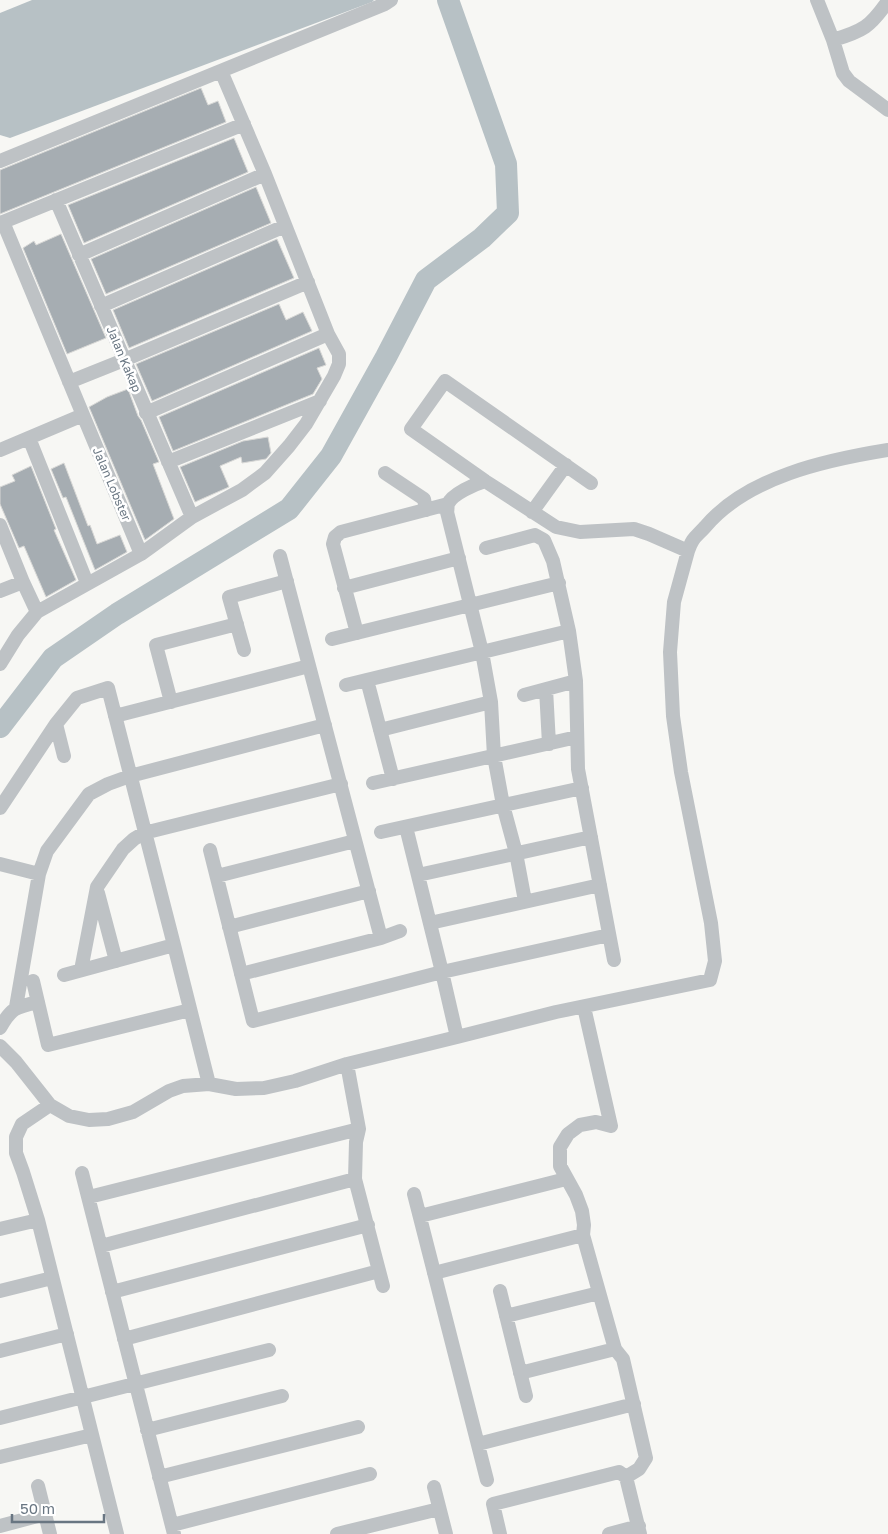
<svg xmlns="http://www.w3.org/2000/svg" width="888" height="1534" font-family="'Golos Text',sans-serif">
  <style>
    .water { fill: #b7c1c5 }
    .lines { fill: none; stroke-linecap: round; stroke-linejoin: round }
    .river { stroke: #b7c1c5; stroke-width: 22 }
    .building { fill: #a6adb2; stroke: #d8d8d6 }
    .minor { stroke: #bec2c5; stroke-width: 14 }
    .labels { text-anchor: middle; dominant-baseline: central; stroke-width: 5; stroke-linejoin: round; paint-order: stroke }
    .street-label { font-size: 12px; fill: #697682; stroke: #fff }
  </style>
  <rect width="100%" height="100%" fill="#f7f7f4"/>
  <path class="water" d="M32,0H374L372,2L10,138L0,135V13Z"/>
  <g class="lines">
    <path class="river" d="M0,727L53,658L117,614L289,509L331,456L386,357L426,280L482,238L508,213L506,164L448,0"/>
  </g>
  <path class="building" d="M201,88L208,105L218,101L226,122L0,214V170Z
    M234,138L248,172L84,243L68,205Z
    M256,187L271,223L106,294L91,259Z
    M61,234L106,338L67,354L23,248L34,241L36,245Z
    M277,239L294,278L129,348L113,310Z
    M279,304L286,320L303,312L312,331L152,401L136,364Z
    M319,348L326,365L317,368L322,379L313,394L173,451L159,417Z
    M128,389L138,416L141,420L159,462L153,464L174,519L145,540L89,407L107,397Z
    M268,437L271,453L266,459L242,463L241,457L220,466L229,487L195,502L180,467L243,441Z
    M64,463L88,526L90,525L97,544L120,535L127,552L95,570L66,497L63,498L51,469Z
    M31,466L56,529L54,530L76,580L46,597L24,546L19,548L0,504V487L15,481L12,475Z"/>
  <g class="lines">
    <path class="minor" d="M817,0L833,40L843,73L849,81L888,110
      M833,40C863,31 870,27 888,1
      M0,161L385,4L391,0
      M56,200L192,517
      M3,222L244,124
      M0,223L3,222L83,415L0,450
      M79,255L265,174
      M101,306L285,226
      M69,382L124,360L308,282
      M146,413L328,334
      M83,415L141,554
      M29,438L87,583
      M168,462L320,401
      M385,473L424,499L426,510
      M485,481L411,429L445,381L591,483
      M532,512L566,465
      M0,525L23,582L0,591
      M486,548L535,535L544,540L553,561L569,631L576,681L578,769L614,960
      M280,556L381,938
      M23,582L37,612
      M344,588L459,558
      M357,633L333,544L335,537L341,532L448,504
      M332,639L559,583
      M244,650L229,597L287,581
      M0,664L18,635L37,612L141,554L192,517L242,490L265,473L289,446L306,424L334,376L339,364V354L328,334L265,174L221,71
      M367,680L393,779
      M346,685L569,631
      M546,689L549,744
      M524,695L576,681
      M171,702L156,645L237,624
      M115,716L309,666
      M380,730L491,702
      M64,756L56,724L77,698L108,688L174,945L209,1084
      M373,783L577,737
      M0,808L56,724
      M381,832L582,788
      M210,850L253,1021L442,972L609,935
      M0,864L39,874
      M418,875L591,837
      M217,876L355,841
      M98,893L116,961
      M525,901L516,853L503,805L494,756L491,702L482,652L447,512C448,510 447,507 448,504C452,494 475,484 485,481L556,527L580,532L634,529L649,534L688,551C693,537 695,538 705,527C747,477 826,460 888,450
      M430,923L600,885
      M229,927L369,891
      M81,970L97,887L123,849L134,839L144,833L341,784
      M241,974L381,938L400,931
      M64,975L174,945
      M33,981L48,1045L190,1010
      M16,1007L39,874L47,851L89,794L108,784L130,776L325,725
      M584,1007L611,1126L596,1122L580,1125L568,1134L560,1147V1166L576,1195L582,1211L584,1225L583,1235L615,1349L623,1359L646,1458L639,1469L626,1477
      M0,1028C11,1008 16,1007 38,1002
      M457,1037L556,1012L710,980L715,961L711,923L681,772L673,716L670,652L674,602L688,551
      M0,1046L16,1062L50,1105
      M82,1173L174,1534
      M414,1194L487,1480
      M89,1197L359,1129
      M420,1216L566,1179
      M0,1229L38,1220
      M101,1246L355,1179
      M434,1273L583,1235
      M383,1286L355,1179L356,1142L359,1129L347,1064L457,1037L442,972L406,827
      M0,1291L52,1278
      M500,1291L526,1396
      M112,1292L368,1225
      M506,1316L599,1293
      M124,1339L379,1271
      M0,1351L67,1334
      M520,1373L615,1349
      M0,1418L269,1350
      M147,1430L282,1396
      M478,1444L634,1404
      M0,1457L92,1435
      M159,1477L358,1427
      M38,1486L50,1534
      M434,1487L446,1534
      M172,1525L370,1474
      M0,1526L45,1514
      M117,1534L38,1220L23,1172L16,1153V1137L22,1124L50,1105L69,1116L89,1120L108,1119L133,1112L169,1091L183,1086L209,1084L236,1089L264,1088L295,1081L347,1064
      M337,1534L439,1509
      M500,1534L493,1504L619,1472L626,1477L640,1534
      M609,1534L639,1526"/>
  </g>
  <g class="labels">
    <g class="street-label">
      <text transform="translate(124 359) rotate(67)">Jalan Kakap</text>
      <text transform="translate(112 484) rotate(67)">Jalan Lobster</text>
    </g>
  </g>
  <path d="M12 1514v8h92v-8" fill="none" stroke="#697682" stroke-width="2.5"/>
  <text x="20" y="1514" font-size="15" fill="#697682" stroke="#ffffff" stroke-width="4" paint-order="stroke">50 m</text>
</svg>
